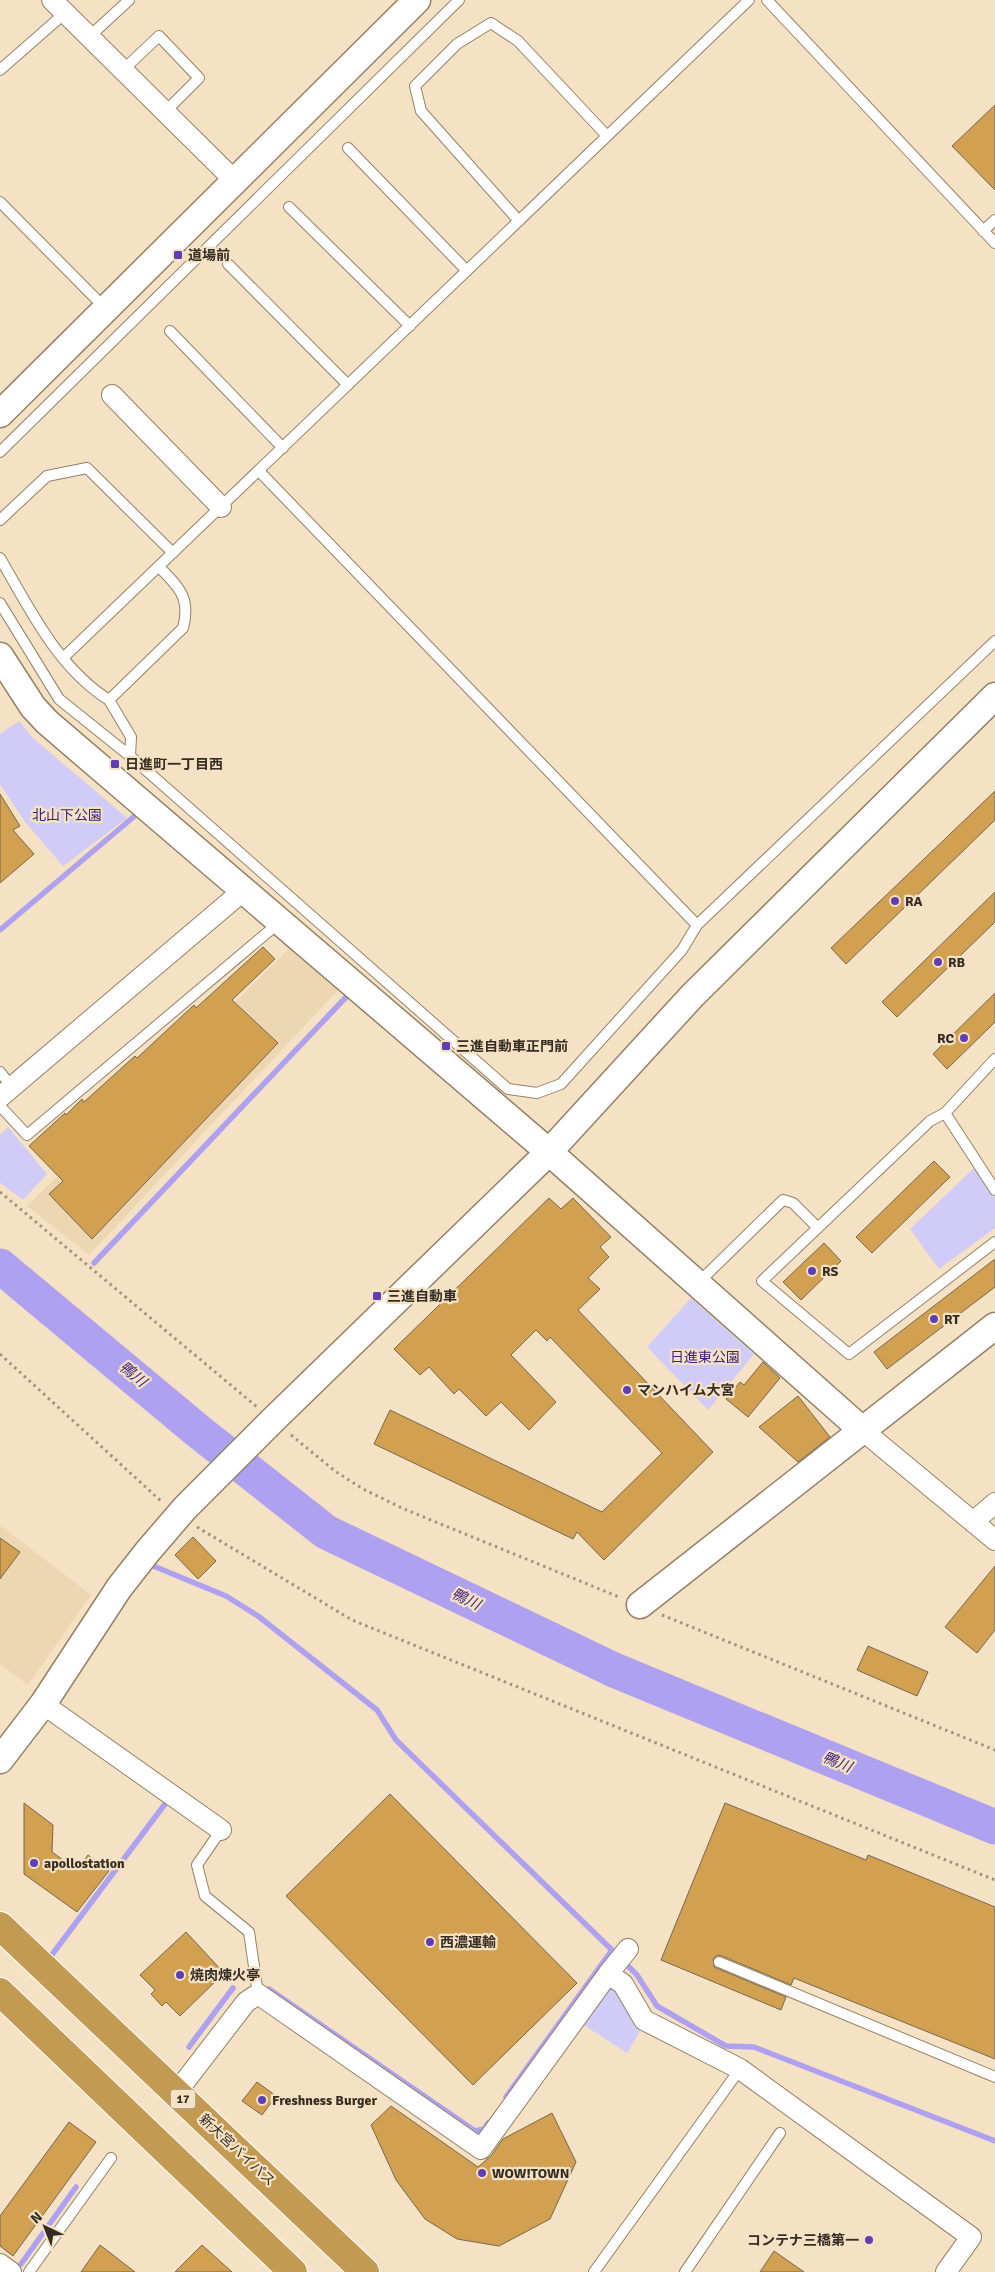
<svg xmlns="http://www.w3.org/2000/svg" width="995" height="2272" font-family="Signika,'Noto Sans JP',sans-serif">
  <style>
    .built { fill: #edd6b2 }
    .green { fill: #d1ccf7 }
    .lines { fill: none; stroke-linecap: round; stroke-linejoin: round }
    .stream { stroke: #aea1f0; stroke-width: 5.5 }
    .river { stroke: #aea1f0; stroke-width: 35 }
    .building { fill: #d1a051; stroke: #79674d }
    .service-casing { stroke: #948267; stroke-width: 12 }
    .minor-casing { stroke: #948267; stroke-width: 22 }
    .tertiary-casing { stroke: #948267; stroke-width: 29 }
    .trunk-casing { stroke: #fff; stroke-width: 30 }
    .path { stroke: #a1937e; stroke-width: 3; stroke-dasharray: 2.5 4; stroke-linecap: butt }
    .service { stroke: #fff; stroke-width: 10 }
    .minor { stroke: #fff; stroke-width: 20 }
    .tertiary { stroke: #fff; stroke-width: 26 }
    .trunk { stroke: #c29a52; stroke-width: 28 }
    .poi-dot { fill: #5f3db5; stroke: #f5e1c4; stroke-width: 2 }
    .labels { text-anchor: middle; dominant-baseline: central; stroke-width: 4.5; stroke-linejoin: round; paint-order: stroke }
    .shield { fill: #f5e1c4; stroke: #6f6353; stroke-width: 1 }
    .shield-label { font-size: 12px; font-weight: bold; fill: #352d22 }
    .poi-label { font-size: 14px; font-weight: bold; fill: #352d22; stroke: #f5e1c4; text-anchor: start }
    .park-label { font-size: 14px; fill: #3c217b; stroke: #f5e1c4 }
    .street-label { font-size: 14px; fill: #352d22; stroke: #f5e1c4 }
    .water-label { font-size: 15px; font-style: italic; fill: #412680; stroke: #f5e1c4 }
  </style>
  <rect width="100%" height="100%" fill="#f5e1c4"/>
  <path class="built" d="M291,947L339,989L89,1255L27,1206Z
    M0,1525L91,1595L28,1685L0,1664Z"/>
  <path class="green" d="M19,721L33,738L127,818L63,866L25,822L0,784V734Z
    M8,1127L47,1174L23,1200L0,1183V1135Z
    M975,1167L995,1198V1228L939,1269L910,1229Z
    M691,1298L754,1354L708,1410L647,1347Z
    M609,1979L643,2026L627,2053L579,2022Z"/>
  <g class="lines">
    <path class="stream" d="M0,930L137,814
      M94,1263L349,994
      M151,1565L226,1596L258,1616L377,1710L396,1740L612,1950
      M48,1960L168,1800
      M269,1989L475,2131L484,2129L488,2123
      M189,2047L233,1988
      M506,2097L612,1950L637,1975L657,2006L726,2046L754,2047L995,2141
      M21,2264L76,2187"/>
    <path class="river" d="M0,1266L198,1431L326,1532L614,1670L995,1827"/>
  </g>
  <path class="building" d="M995,105V190L952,146Z
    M995,791V820L846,964L831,948Z
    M0,794L20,826L13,830L34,854L0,883Z
    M995,892V922L897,1017L882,1002Z
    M263,947L275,959L232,1000L278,1043L92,1239L49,1194L63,1181L29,1146L65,1113L66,1115L82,1099L84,1102L135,1056L137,1058L194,1005L196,1008Z
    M995,993V1022L947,1069L933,1054Z
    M934,1161L950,1177L872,1253L856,1237Z
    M549,1198L561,1209L573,1198L611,1237L600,1247L609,1257L588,1278L600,1289L578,1310L713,1452L604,1560L577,1532L573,1539L374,1444L390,1410L602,1512L662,1453L550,1337L547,1341L536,1330L511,1355L556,1402L529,1430L501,1402L486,1416L459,1389L454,1394L429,1367L420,1375L394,1349Z
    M824,1243L841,1261L801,1300L783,1282Z
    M995,1259V1287L887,1369L874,1352Z
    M763,1362L780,1378L748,1417L726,1399L740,1382L744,1385Z
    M798,1396L830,1437L798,1462L759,1427Z
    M193,1537L216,1561L198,1579L175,1555Z
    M0,1538L20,1552L0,1579Z
    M995,1566V1630L977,1653L945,1627Z
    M868,1646L928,1672L917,1696L857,1670Z
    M390,1794L577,1983L473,2085L286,1896Z
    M24,1803L53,1825L52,1852L77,1870L88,1855L109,1871L77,1912L24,1874Z
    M725,1803L866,1860L868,1855L995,1907V2059L794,1978L791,1985L722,1956L718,1955L713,1959L714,1967L786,1997L781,2010L661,1960Z
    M186,1932L224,1973L180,2016L166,2002L162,2006L151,1994L155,1990L140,1975Z
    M257,2082L276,2096L262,2115L242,2101Z
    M391,2106L478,2167L491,2156L503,2139L552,2113L576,2162L550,2219L499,2246L457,2239L425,2219L396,2180L371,2125Z
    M69,2122L96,2142L13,2256L0,2246V2216Z
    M100,2245L135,2272H81Z
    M202,2245L232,2272H175Z
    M774,2251L804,2272H760Z"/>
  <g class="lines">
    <defs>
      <path id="service" d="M767,0L995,243
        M89,37L129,0
        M0,70L65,13
        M123,70L159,36L199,78L165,112
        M348,148L467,271
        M0,202L105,308
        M289,207L410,326
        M519,221L421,111L415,86L457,44L491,23L518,41L607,136
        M983,231L995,220
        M228,264L348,385
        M170,331L283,448
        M0,452L459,0
        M259,471L697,925L995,641
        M0,520L47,476L87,468L173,553
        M0,558C30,609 57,667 109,700
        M0,603L59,699L130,756L508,1089L537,1093L561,1084L682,950L697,925
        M63,658L749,0
        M130,756L131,737L109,700L183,628C191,598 179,587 159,567
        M995,1059L945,1113L995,1190
        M0,1072L12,1087
        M0,1106L27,1135L281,921
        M945,1113L930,1121L762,1281L849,1354L995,1242
        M698,1283L783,1200L793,1203L818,1228
        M221,1830L197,1865L205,1896L249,1932L258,1994
        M719,1962L995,2077
        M29,2272L111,2158
        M594,2272L740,2069
        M685,2272L780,2133"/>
      <path id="minor" d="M52,0L235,181
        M112,395L221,507
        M0,1097L244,890
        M861,1429L995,1540
        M973,1522L995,1503
        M43,1704L221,1830
        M608,1974L628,1949
        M176,2093L246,2002L258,1994L481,2149L608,1974L623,1984L644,2020L740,2069L971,2237L946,2272
        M0,2264L11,2272"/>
      <path id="tertiary" d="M0,414L417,0
        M0,656L33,707L47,722L549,1152L861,1429
        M640,1605L995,1326
        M0,1760L43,1704L119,1588L148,1551L185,1508L273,1420L549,1152L692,996L995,696"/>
      <path id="trunk" d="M0,1926L365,2272
        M0,1992L293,2272"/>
    </defs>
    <use href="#service" class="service-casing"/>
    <use href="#minor" class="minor-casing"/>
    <use href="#tertiary" class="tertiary-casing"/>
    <use href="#trunk" class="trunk-casing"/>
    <path class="path" d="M0,1192L257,1407
      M0,1354L162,1502
      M291,1435L335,1471L363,1489L404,1509L619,1597
      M197,1527L352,1620L995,1880
      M662,1615L995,1750"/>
    <use href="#service" class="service"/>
    <use href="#minor" class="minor"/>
    <use href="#tertiary" class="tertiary"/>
    <use href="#trunk" class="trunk"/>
  </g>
  <g class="poi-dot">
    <rect x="173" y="250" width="10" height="10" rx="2.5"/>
    <rect x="110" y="759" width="10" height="10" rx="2.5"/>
    <circle cx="895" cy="901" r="5"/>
    <circle cx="938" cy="962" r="5"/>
    <circle cx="964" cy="1038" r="5"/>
    <rect x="441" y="1041" width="10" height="10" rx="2.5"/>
    <circle cx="812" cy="1271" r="5"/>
    <rect x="372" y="1291" width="10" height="10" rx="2.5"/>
    <circle cx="934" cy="1319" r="5"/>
    <circle cx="627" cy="1390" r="5"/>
    <circle cx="34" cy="1863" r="5"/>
    <circle cx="430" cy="1942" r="5"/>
    <circle cx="180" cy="1975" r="5"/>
    <circle cx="262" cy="2100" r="5"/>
    <circle cx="482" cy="2173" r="5"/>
    <circle cx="869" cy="2240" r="5"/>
  </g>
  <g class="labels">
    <rect class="shield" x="170.5" y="2089.5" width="25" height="19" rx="4"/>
    <g class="shield-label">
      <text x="183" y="2099">17</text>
    </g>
    <g class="poi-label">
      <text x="188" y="255">道場前</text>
      <text x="125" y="764">日進町一丁目西</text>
      <text x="905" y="901">RA</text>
      <text x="948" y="962">RB</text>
      <text x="954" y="1038" text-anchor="end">RC</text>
      <text x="456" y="1046">三進自動車正門前</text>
      <text x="822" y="1271">RS</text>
      <text x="387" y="1296">三進自動車</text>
      <text x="944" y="1319">RT</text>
      <text x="637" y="1390">マンハイム大宮</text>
      <text x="44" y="1863">apollostation</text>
      <text x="440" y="1942">西濃運輸</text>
      <text x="190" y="1975">焼肉煉火亭</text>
      <text x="272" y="2100">Freshness Burger</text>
      <text x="492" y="2173">WOW!TOWN</text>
      <text x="859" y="2240" text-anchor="end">コンテナ三橋第一</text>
    </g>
    <g class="park-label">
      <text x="67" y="815">北山下公園</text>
      <text x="705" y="1357">日進東公園</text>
    </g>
    <g class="street-label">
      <text transform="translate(237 2150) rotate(43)">新大宮バイパス</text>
    </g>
    <g class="water-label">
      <text transform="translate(133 1374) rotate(39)">鴨川</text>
      <text transform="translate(466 1599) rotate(26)">鴨川</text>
      <text transform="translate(837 1762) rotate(22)">鴨川</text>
    </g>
  </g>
  <g transform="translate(45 2227) rotate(317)" stroke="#f5e1c4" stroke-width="4" paint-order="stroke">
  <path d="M0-4L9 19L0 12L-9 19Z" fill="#352d22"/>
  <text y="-8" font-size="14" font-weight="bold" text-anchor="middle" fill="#352d22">N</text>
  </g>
</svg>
